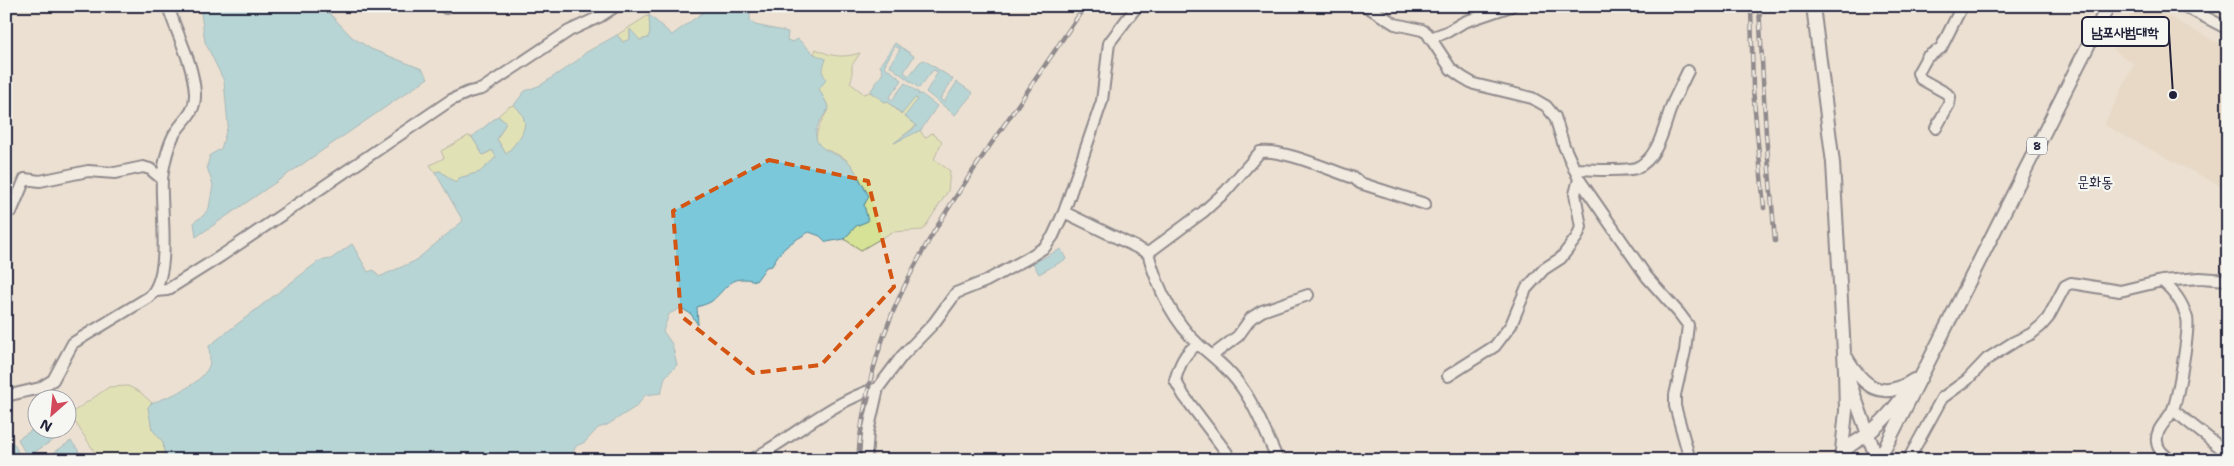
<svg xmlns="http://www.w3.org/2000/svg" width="2234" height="466" font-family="'Shantell Sans','Poor Story',sans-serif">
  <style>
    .built { fill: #e4d1ba }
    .green { fill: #d6e396; stroke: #7c8268 }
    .water { fill: #7ac8d9; stroke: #57869a }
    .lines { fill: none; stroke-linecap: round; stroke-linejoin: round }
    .minor-casing { stroke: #22223b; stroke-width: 14 }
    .major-casing { stroke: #22223b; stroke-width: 16 }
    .minor { stroke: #f6f6f2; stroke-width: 10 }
    .major { stroke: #f6f6f2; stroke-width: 12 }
    .rail-casing { stroke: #22223b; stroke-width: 4.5 }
    .rail { stroke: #f6f6f2; stroke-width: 2.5; stroke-dasharray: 8; stroke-linecap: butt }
    .marked { fill: none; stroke: #d45411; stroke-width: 4; stroke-dasharray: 10 6; stroke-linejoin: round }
    .labels { text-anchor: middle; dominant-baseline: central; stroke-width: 4.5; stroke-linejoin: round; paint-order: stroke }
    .shield { fill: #f6f6f2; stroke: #626272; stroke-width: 1 }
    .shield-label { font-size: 11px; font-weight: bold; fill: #22223b }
    .quarter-label { font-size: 15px; fill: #22223b; stroke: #f6f6f2 }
    .leader { fill: none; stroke: #22223b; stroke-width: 2 }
    .callout-dot { fill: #22223b; stroke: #f6f6f2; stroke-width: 2 }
    .callout { fill: #f6f6f2; stroke: #22223b; stroke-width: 2 }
    .callout-label { font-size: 14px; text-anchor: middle; font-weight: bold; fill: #22223b }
  </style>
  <rect width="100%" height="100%" fill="#ebe0d1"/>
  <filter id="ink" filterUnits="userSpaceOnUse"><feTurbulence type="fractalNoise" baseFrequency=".02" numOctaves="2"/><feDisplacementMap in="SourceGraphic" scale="10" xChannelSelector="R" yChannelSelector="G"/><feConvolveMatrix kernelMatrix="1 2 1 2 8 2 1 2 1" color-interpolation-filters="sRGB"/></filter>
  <g filter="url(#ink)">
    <path class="built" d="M2135,6H2148L2228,48V190L2104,125L2134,64L2113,50Z"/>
    <path class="green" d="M649,15L650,32L648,38L640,40L630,30V39L623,42L617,35Z
      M816,49C832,57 843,58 860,53L852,65V77L850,83L864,94L870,92L885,102L887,101L901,114L915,97L918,99L917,125L894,143L919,129L925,138L932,133L942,141L934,159L950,171L948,191L923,230L892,232L861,250L844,239L856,226L867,221L864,205L869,196C863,186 858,175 852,166C832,139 797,163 829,108L819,89L814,54Z
      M514,105C535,123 521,138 506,154L497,139L506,123L498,116L508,107Z
      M468,136L472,137L483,155L493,150L497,157L480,172L459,178L456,183L440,171L435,172L430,165L444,158L441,151Z
      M128,386L140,392L152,403L148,407L152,429L163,442L165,460H100L70,414L109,387Z"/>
    <path class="water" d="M200,6H318L328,12L352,37L371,49L422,69L428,78L196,237L194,222L203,216L209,208L213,185L207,167L210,155L221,149L228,125L224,81L205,42Z
      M712,6H750V20L755,25L788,32L787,40L793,42L798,39L814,54L826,59L822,71L826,80L819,89L829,108C825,114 817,124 816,131C813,154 841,151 852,166C858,175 863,187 869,196L864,205L868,221L856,226L844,239L826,242L820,236L809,232C793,241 779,249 772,266L766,267L756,281C730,274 728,287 712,301C708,304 702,305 697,307L698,325L691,314L681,308L669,314L663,331L672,344L677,365L665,377L661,393L645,395L637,406L607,425L598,428L585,442L576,446L572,454L556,460H165L163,442L152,429L148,407L152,403C171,396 196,387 207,370C212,363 209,353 209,346L319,261L331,259L352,244L368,272L374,270L379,277L415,261L463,221L435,172L440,171L456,183L459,178L480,172L496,157L492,150L483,155L472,137L498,116L506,123L497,139L506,154C521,138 535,123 514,105L525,91L541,85L578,60L585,53L617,35L623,42L630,39V29L640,40L648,38L650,32L649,15L672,35Z
      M895,43L914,56L904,72L909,76L920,62L924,60L953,79L940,99L944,102L957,82L973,93L955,115L926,92L938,72L933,70L919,88L890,66L900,49L895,46L884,66L902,80L889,98L892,100L905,83L919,93L918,95L921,94L937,106L921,130L894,143L917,126L905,116L918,99L915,98L902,114L887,101L885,102L870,92L883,73L880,65Z
      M1061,249L1066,259L1039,274L1033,263Z
      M37,427L38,428L66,429L67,431L27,457L18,439Z
      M71,441L79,451L66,460H43Z
      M11,443L14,444L22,460H6V446Z"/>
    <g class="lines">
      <defs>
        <path id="minor" d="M1366,6L1395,24L1422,30L1427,33L1451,69L1462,77L1474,84L1532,98L1546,106L1555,117L1564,146L1579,179L1647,277L1679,313L1688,325L1685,351L1675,395V406L1690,460
          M2184,6L2228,29
          M446,8V6
          M1430,38L1447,32L1464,22L1511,6
          M1936,128L1949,104L1950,97L1946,93L1921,79L1918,73L1927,57L1941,48L1962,6
          M1574,169C1588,169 1623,172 1636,168C1660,158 1664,124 1673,102C1678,92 1683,81 1688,71
          M1064,212L1148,253C1157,286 1173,321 1199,345C1217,360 1234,374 1246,394C1259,414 1268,439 1278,460
          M6,214L12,210L25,179L40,181L88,171L115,173L143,167L150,169L162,179
          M1148,253L1203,212L1225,192L1260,152C1285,149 1329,170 1354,178L1360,183L1425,204
          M2162,281C2175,292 2182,302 2187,318C2190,329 2178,397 2173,409C2169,420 2155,428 2157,442C2158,451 2165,455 2171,460
          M156,291L167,290L221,256L451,100L469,92L482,89L569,31L599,17L616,6
          M1198,344C1184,353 1180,364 1175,380L1184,396L1227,453
          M1213,355L1238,336L1251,318L1262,311L1308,295
          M1448,376L1495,346L1511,325L1526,289L1544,269L1561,258L1577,237L1581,227L1575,194L1579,179
          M6,396L40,388L53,380L73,343L149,297C173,275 160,211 162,179C163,168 167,150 172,139C179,121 196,117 195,93C193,62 177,35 168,6
          M2173,410L2221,448H2228
          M751,460C792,438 832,401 878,388
          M866,460L868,432L878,388L902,356L934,323L956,293L986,281L1028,258L1045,247L1053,236L1064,212L1102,101L1109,43L1137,6
          M1908,460L1942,398L1967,380L1987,359L2014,342L2031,334L2041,326L2048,318L2065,286L2071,283L2120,291L2162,281L2200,278L2228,280"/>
        <path id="major" d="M1813,6L1833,163L1845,370L1846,411L1841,460
          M1846,357C1863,386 1881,402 1914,380
          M1849,381L1874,451
          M1842,455C1846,445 1858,442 1866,435C1883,423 1895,407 1907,391
          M1879,460L2108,6"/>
      </defs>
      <use href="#minor" class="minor-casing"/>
      <use href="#major" class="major-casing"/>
      <use href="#minor" class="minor"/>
      <use href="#major" class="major"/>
      <defs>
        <path id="rail" d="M1751,6L1753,89L1764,208
          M1759,6L1766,134L1775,241
          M858,460C867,331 921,247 991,144C1023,98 1054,52 1085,6"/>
      </defs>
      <use href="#rail" class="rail-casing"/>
      <use href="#rail" class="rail"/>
    </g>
  </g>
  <path d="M0 0H2234V466H0ZM769,160L868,181L894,287L821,365L753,373L681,316L673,211Z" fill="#ebe0d1" fill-opacity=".55" fill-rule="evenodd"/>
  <path class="marked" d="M769,160L868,181L894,287L821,365L753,373L681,316L673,211Z"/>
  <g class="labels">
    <rect class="shield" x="2027" y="137.5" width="20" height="17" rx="4"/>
    <g class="shield-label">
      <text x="2037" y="146">8</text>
    </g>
    <g class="quarter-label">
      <text x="2095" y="182">문화동</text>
    </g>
  </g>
  <path class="leader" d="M2173 95L2169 32"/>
  <circle class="callout-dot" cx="2173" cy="95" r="5"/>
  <rect class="callout" x="2082" y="17" width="87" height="29" rx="5"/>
  <g class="callout-label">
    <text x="2125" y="37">남포사범대학</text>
  </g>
  <rect width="2234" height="466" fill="none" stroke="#f6f6f2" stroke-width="25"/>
  <rect x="12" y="12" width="2209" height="441" fill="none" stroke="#22223b" stroke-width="2" filter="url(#ink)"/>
  <g transform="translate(52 414) rotate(207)"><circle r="24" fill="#f6f6f2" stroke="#a1a1a9"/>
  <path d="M0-4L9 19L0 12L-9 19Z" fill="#d1495b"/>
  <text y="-8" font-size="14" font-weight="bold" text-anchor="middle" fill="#22223b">N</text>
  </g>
</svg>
